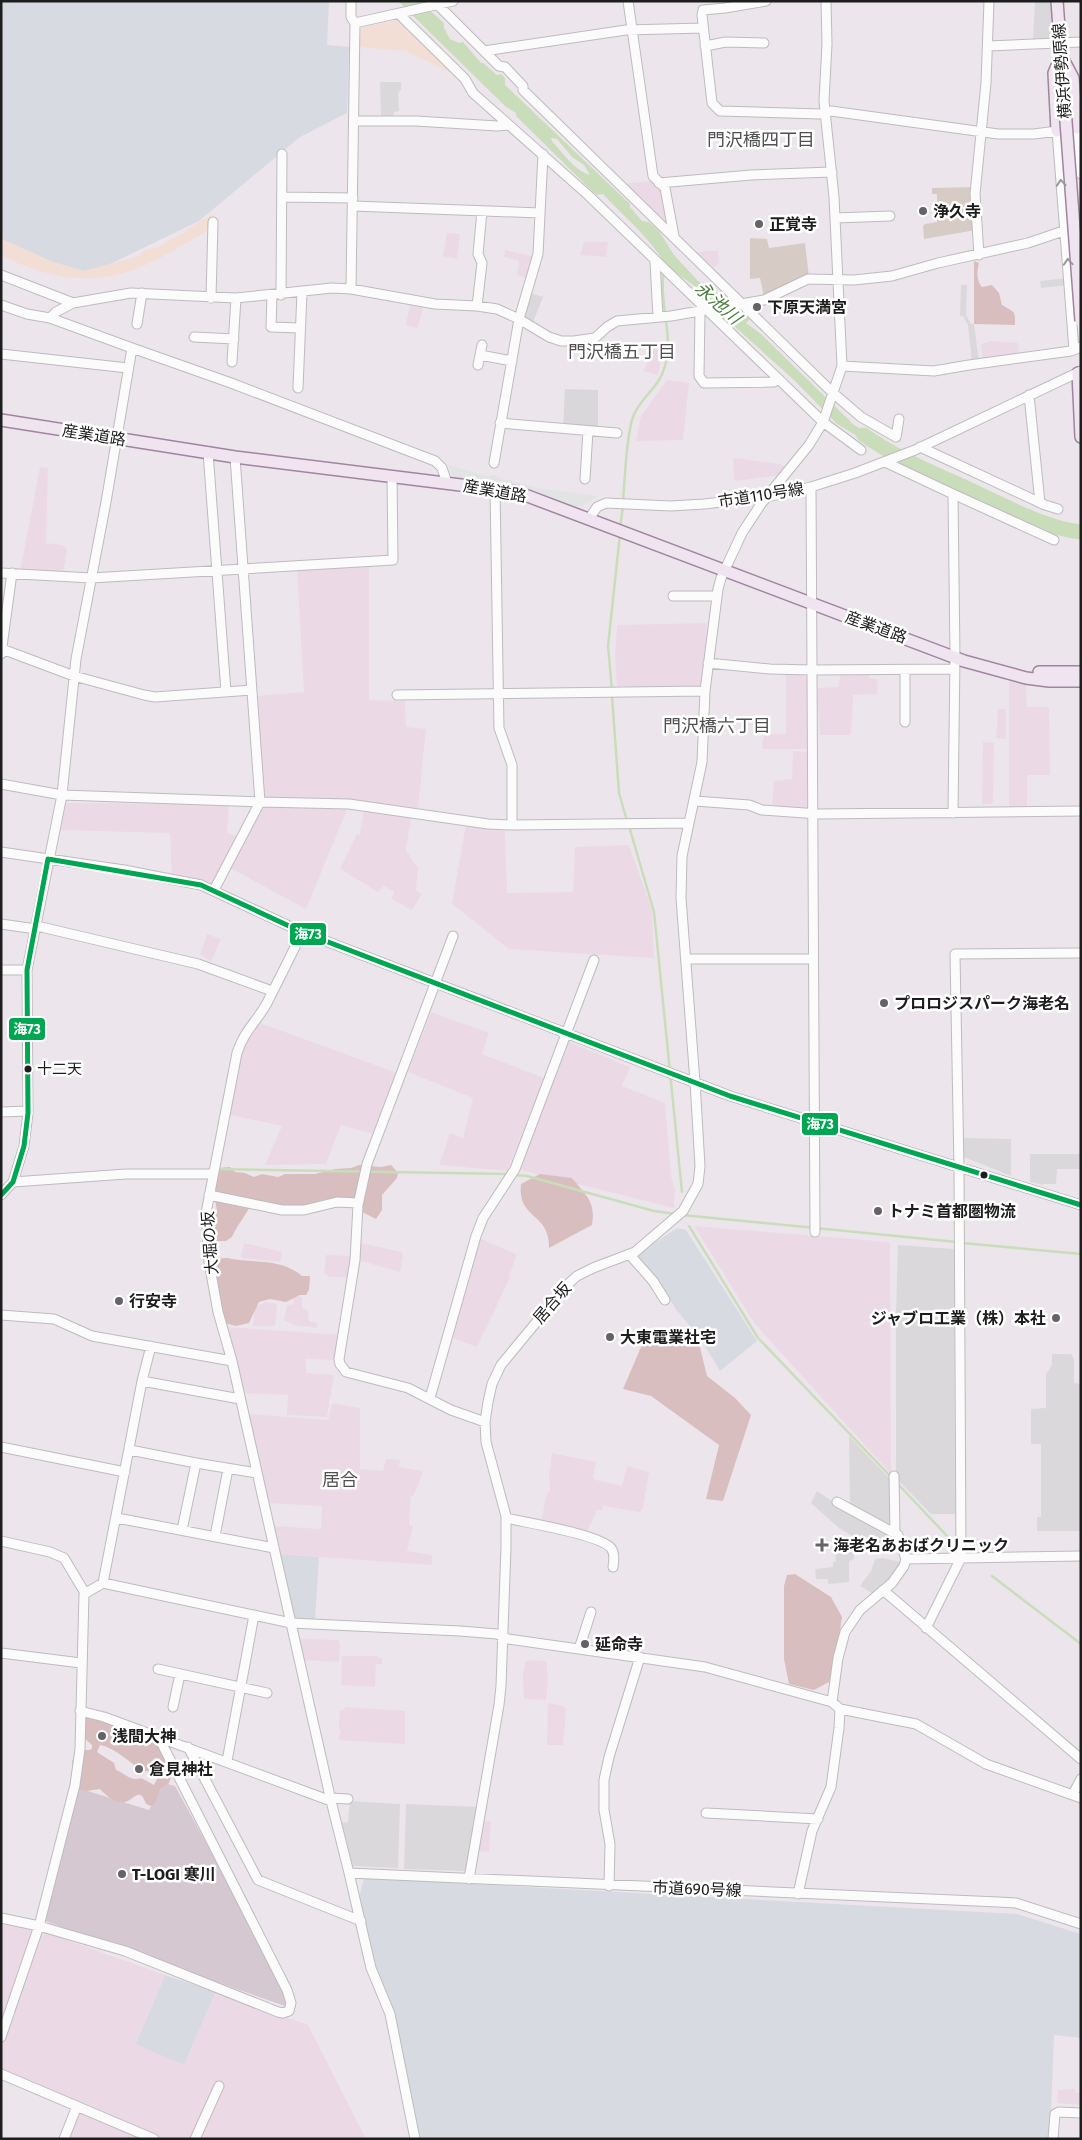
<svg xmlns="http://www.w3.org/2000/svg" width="1082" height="2140" font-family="'Fira Sans','Noto Sans JP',sans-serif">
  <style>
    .residential { fill: #dad7db }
    .industrial { fill: #d8dae1 }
    .construction { fill: #d5c8d1 }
    .farmland { fill: #ebdae5 }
    .forest { fill: #d9bebf; fill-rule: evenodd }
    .cemetery { fill: #d7cbc6 }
    .park { fill: #f2ded5 }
    .parking { fill: #dad8da }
    .plaza { fill: #e1e4e3 }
    .water { fill: #caddbb; fill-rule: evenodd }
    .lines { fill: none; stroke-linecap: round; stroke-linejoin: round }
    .stream { stroke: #caddbb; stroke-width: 2.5 }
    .river { stroke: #caddbb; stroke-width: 15 }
    .minor-casing { stroke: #bdbbbd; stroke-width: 11 }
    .major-casing { stroke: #a084a0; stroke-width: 14 }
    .minor { stroke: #fcfbfc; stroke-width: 9 }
    .major { stroke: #efe4ef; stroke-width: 11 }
    .major-bridge-casing { stroke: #a084a0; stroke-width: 14; stroke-linecap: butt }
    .major-bridge { stroke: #efe4ef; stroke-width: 11 }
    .bus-1-casing { stroke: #fff; stroke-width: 9 }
    .bus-1 { stroke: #00a651; stroke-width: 5 }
    .oneway { stroke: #989798 }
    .poi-dot { fill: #656365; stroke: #fff; stroke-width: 2 }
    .bus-dot { fill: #1d1d1d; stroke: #fff; stroke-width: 2 }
    .labels { text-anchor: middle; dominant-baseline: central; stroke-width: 5; stroke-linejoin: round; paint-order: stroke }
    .bus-label { font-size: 15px; fill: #1d1d1d; stroke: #fff; text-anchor: start }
    .street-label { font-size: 16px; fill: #1d1d1d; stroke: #fff }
    .poi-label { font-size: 16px; font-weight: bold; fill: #1d1d1d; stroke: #fff; text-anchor: start }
    .neighbourhood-label { font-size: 18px; fill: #505050; stroke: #fff }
    .water-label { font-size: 18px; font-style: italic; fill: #4b8140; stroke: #fff }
    .line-badge { stroke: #fff; stroke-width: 2 }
    .badge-label { font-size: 14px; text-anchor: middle; font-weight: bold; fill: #fff }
  </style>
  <rect width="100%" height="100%" fill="#ece6ec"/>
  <path class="residential" d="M565,389L598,390V427H563Z"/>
  <path class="industrial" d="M1,1H329L327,45L349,47L347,113L300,137L199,221L106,266L84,271L53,262L1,239Z
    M677,1228L686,1230L757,1341L720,1371L702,1341L675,1308L661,1284L636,1255Z
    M278,1554L319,1557L315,1621H294Z
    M364,1878L1017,1914L1081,1934V2038L1054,2035L1050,2139H419L359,1897Z
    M165,1975L216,1992L184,2065L135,2045Z"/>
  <path class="construction" d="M164,1783L175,1786L221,1870L286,1997L285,2006L125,1950L120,1944L109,1941L104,1942L45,1921L78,1788L149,1810Z"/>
  <path class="farmland" d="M651,181L662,192L670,228L623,184Z
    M447,233L460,234L457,259L443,256Z
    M584,242H608L606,257L580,255Z
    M505,250L535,257L529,279L517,275L519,261L504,257Z
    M707,251H718L719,263L716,266L713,267L695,253Z
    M410,304L423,307L418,328L406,325Z
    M990,341L1018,343L1019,355L983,360L981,344Z
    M664,345L658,375L643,371L648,362L650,346Z
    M667,380L689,383L683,440L636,441L641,416Z
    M733,458L781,464L786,468L780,475L736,481L734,480Z
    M40,467L48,468L46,543L63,545L67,550L63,574L23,572L21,567Z
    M369,566V700L405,701L406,727L426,729L418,808L351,800L306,909L230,868L263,808L257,696L304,692L297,569Z
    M707,623L702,686L700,689L617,686L615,657L617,625Z
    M786,674L803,675L808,679V749H765L762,748V744L765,734H786Z
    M843,675H869V678L878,679L877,694L853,695L851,733L850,735H820L817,690L819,688L839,687L840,676Z
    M1009,681L1026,685L1027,707H1049L1050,775H1027V808L1009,807Z
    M998,709H1006V739L996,738Z
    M983,742L994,743L993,802L991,804H982Z
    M793,751L808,752L809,806L805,809L772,805L774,781L792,779Z
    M66,803L229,804L227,833L237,836L213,884L172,875L170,833L59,830Z
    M364,810L411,818L406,849L413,862L418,867L416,890L422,894L412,910L391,899L394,892L384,886L378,892L340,869L357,834H360Z
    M466,824L505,831L507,893L573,892L575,847L629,845L652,910L654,958L509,949L452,904Z
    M207,934L221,939L211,962L200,954Z
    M431,1012L489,1033L482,1054L544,1078L507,1171L439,1165L450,1133L463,1138L473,1098L408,1072Z
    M255,1021L397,1073L372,1134L341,1125L326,1164L265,1165L282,1126L221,1113L240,1042Z
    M569,1042L630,1067L622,1086L665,1103L671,1176L675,1190L674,1208L521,1170L540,1112Z
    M694,1226L889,1242L890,1245L891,1474L755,1324Z
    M479,1238L516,1254V1257L509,1276L510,1278L477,1347L453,1338Z
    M244,1243L282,1252L280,1262L241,1258Z
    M361,1243L401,1252L403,1256L400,1272L358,1260Z
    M326,1255L351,1256L349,1277H330L324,1273Z
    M294,1296L302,1297V1308L308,1311L309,1321L317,1323V1328L294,1325L284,1320L287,1305L293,1304Z
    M266,1302L277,1304L275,1326H253L255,1307Z
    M227,1327L342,1335L337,1360L306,1359V1373L334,1375L327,1417L287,1415L288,1395L241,1393Z
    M332,1403L360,1408V1469L383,1471L386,1459L400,1460L399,1467L423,1471L414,1495L411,1496L409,1525L413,1526L407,1551L432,1555V1565L278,1554L272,1526L321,1529L322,1506L268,1503L246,1414L328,1420Z
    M552,1453L596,1462L593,1478L596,1480L622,1486L627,1466L649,1472L643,1508L640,1512L603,1506V1510H597L586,1534L541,1523L546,1497L550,1489L549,1475Z
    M298,1639L338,1640L340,1643L339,1662L302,1660Z
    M342,1656H378V1658H382V1664H376L375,1687L341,1685Z
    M528,1660L546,1661L548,1681L546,1700L524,1699L523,1675L525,1663Z
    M548,1703L563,1706L566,1710L563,1745H547Z
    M345,1707L405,1711V1744L338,1740L341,1729H339L340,1710H344Z
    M482,1821H491L489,1852L477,1851Z
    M1,1922L47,1933L165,1975L135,2044L184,2065L216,1992L308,2025L366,2139H63L76,2104L1,2078Z
    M1075,2089V2092L1081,2094V2105L1057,2103L1058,2090Z"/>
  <path class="forest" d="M974,261L979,263C977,271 976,280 982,287L992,285L999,293L1002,305C1015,313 1015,309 1015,325L974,324Z
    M359,1165L381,1167L391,1165L398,1173L397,1178L382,1195V1210L376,1219L364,1213L347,1198L336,1197L329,1201L327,1199C317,1200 309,1207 298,1209L252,1202C246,1216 237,1225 232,1237L226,1241H212L208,1230L210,1212L217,1211L214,1194L218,1168L230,1167L235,1172L245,1173L254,1177L262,1174L278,1177L285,1174H315L335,1169L351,1168Z
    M540,1174L572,1178C586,1195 596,1202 592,1225L549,1248C550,1212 517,1220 521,1184Z
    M227,1258C253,1264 280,1257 302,1276H310L309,1290L306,1295H300L286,1302L270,1299L259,1302L249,1323L236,1326L224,1323L210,1263L215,1259Z
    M688,1328L699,1343L707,1376L735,1398L751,1415L723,1501L706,1499L719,1445L651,1396L623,1389L647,1333L666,1346Z
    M795,1574L831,1597L842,1617L835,1665L829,1682L814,1690L789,1684L784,1659V1586L787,1575Z
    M83,1716L147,1733L159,1745L172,1775L169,1783L161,1788L154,1805L151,1806L146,1804C140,1786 135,1799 125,1802C116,1804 105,1795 100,1789L87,1791L77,1789L72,1761L81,1750H90L92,1748V1745L83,1737ZM100,1745C115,1748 128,1761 140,1769C147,1773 153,1770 159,1775L154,1785L141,1778C131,1782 126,1774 116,1770L114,1763L97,1752Z"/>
  <path class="cemetery" d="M974,187L976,230L924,239L923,226L925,224L937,222V194H932V188Z
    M750,238L767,239L769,248L805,243L809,277L764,297L760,278L750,279Z"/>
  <path class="park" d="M399,20L452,68V73L405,51L359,47L361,30L363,27Z
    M211,215L215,216L218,220C208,233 191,240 178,248C123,281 83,288 22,265C15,263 9,258 1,256V239L53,262L84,271L139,256L145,250L157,248L169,240L185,233L187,229Z"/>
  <path class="parking" d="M1035,1H1051L1053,37L1051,39L1033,40Z
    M380,82H401V89L398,93L399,111L394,112L393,118L381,117Z
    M1067,278L1068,285L1041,288L1040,281Z
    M961,285H967L966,315L971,324H974L979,361L972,362L968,325L963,316H960Z
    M530,293L543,297L533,322L523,317Z
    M964,1138L1011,1139V1176L964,1157Z
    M1030,1154H1081V1169H1057L1056,1184H1043V1185L1030,1182Z
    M898,1245L954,1249L955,1514H931L896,1478V1314Z
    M1052,1354H1071L1074,1359V1383L1081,1384V1531H1037V1517H1041V1444H1031V1409L1046,1408V1374L1052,1365Z
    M849,1436L890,1479L891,1527L850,1504Z
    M817,1491L845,1510L893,1536L898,1552L878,1551L876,1546L866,1544L839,1528L811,1503Z
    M838,1537L853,1544L854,1559L849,1561V1582L828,1584V1579H816L815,1569L833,1567V1562L836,1561L835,1554L839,1552Z
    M882,1558L902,1562L895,1574L872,1593L860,1586L871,1571L875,1559Z
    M350,1801L400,1804L398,1868L353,1866L342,1822H348Z
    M406,1804L478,1807L471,1850L465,1871L404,1869Z"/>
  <path class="plaza" d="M448,465L486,476L495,475L497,477L538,488L598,496L583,506H574L518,487L455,477L452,475Z"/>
  <path class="water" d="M398,1H419L444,23V28L450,39L459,43L463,42L481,63H483L497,75L501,74L505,78V85L630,204V207L642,221L649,222L659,231L674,255L698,281L720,294L742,317L749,315V320L746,323L761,334L854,425L887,444L877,448L837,424L796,382L734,326L696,287L669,268L660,269L662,259C646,234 623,216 603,194L597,195L590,189L516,116V113L505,106ZM551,138L557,139L572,157L584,165L590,175C575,171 562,152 552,141Z"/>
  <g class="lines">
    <path class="stream" d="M623,501C625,479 626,436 633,417C640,397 659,389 665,366C674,336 658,298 664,270
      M620,528L623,506
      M612,690L608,646L620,534
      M612,696L619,793L627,821
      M629,826L654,912L682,1192
      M217,1169L509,1174
      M514,1175L527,1176L654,1211L676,1214
      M682,1215L957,1242
      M689,1226L758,1338L891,1477
      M963,1243L1081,1254
      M897,1483L949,1538
      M992,1576L1081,1644"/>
    <path class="river" d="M864,435C899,460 939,475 977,493C1007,507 1048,529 1081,532"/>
    <defs>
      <path id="minor" d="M351,1V17L355,23L351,289
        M628,1L653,176L665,188L674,236
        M766,1L725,8L703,10L702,15L712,103L720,111L821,114L831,111L998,134H1034L1057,131L1074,350
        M438,5L499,66L505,67L523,86V90L833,393L861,417L896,437L899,419
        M399,14L465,79L473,93L588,195L823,422L861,450
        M355,23L453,1
        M705,46L726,42L764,43
        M988,46L1081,42
        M484,51L626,30L703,28
        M355,121H416L497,126L509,125
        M1081,127L1077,128L1081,174
        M659,183L751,175L832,172
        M283,197L353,198
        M353,206L540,213
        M835,218L890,216
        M979,255L975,194L986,83L989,1
        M655,262L658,317
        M1,275L73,303
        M272,295L271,327L300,328
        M281,295L282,154
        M211,298L213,222
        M1,305L27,314L50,318L132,348
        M477,306L482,263L478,254L482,211
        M700,311L699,376L704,383L774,382L779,379
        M50,318L56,312L73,303L131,293L236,298L332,288L351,289L435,304L477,306L497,309L519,319L549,337L561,341H574L595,338L607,327L617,321L671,316L764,300L808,279L854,280L892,276L938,263L1028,243L1081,225
        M137,324L142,293
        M194,337L234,339
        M1,354L128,368
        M480,355L512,361
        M232,362L236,298
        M478,365L482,345
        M842,366L934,371L969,365L1071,351L1081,347
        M298,388L302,292
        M1029,395L1040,503
        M500,423L617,433
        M920,447L1045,505L1058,509
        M208,452L226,692
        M885,462L953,494L1054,540
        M494,463L519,319L538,254L543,154
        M585,479L588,431
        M811,487L815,1232
        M495,489L499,728L512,765V825
        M953,494L955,657L953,813
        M589,519L597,507L606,503L671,506L704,504L767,497L811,487L855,473L915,450L1081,371
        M1,573L91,578L393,560L392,476
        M673,596H717
        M2,649L74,676L144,695L155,697L252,690
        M1,654L12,573
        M708,663L770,669L812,670L954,669
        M905,670V722
        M397,695L705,691
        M1,784L62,795L260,802L349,804L488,824L512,825L689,823
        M695,801L749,805L762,810L819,814L1081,811
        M1,852L124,870L201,885L302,932L730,1096L1081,1205
        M214,890L260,802L235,457
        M1,924L36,929
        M37,926L198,964L272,991
        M302,932C291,956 279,979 267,1003C256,1023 245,1029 237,1053L206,1213L209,1262L218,1312L232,1361L331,1801L349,1873L371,1968L390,2014L415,2139
        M453,936L367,1164L358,1205L355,1260L339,1359L340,1364L346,1372L408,1388L451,1410L485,1422
        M686,959H813
        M1,970H27
        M1,1112L28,1111
        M13,1182L126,1174H213
        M1,1195L13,1182L24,1146L28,1113L27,970L62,795L76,659L106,502L132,348L231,383L435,461L442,468L447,483
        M209,1195L282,1210H304L337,1202L358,1203
        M630,1255L653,1281L665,1300
        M1,1315L54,1319L92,1336L232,1361
        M142,1381L240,1399
        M430,1398L476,1236L483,1218L515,1169L594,960
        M1,1447L125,1472
        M130,1450L196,1463L257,1473
        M894,1476L895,1532
        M117,1518L274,1548
        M506,1518C527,1523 598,1534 611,1548C615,1553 614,1561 613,1567
        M182,1530L196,1463
        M215,1536L228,1469
        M1,1541L50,1552L64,1558L85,1593
        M906,1559L1081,1556
        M103,1583L142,1381L151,1346
        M883,1590L1081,1759
        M926,1628L961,1558L959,1168L955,954L1081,953
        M579,1649L591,1612
        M1,1653L81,1663
        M158,1669L267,1693
        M832,1702L838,1658L845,1632L860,1610L892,1583L904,1566L906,1559L898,1535L837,1502
        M173,1707L180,1674
        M80,1711L104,1717L331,1801
        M188,1747L258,1880L361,1921
        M227,1761L254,1615
        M1073,1794L1081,1779
        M330,1798L348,1799
        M706,1813L818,1819
        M349,1873L998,1902L1016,1903L1081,1924
        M469,1879L499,1705L501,1686L506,1547V1516L486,1442L485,1422L488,1402L492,1384L501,1365L567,1285L577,1276L593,1268L635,1252L683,1211L698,1184L700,1166L695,1082L681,898L682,856L702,762L705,691L718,589L721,578L742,533L761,504L809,445L823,422L842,366L834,197L824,101L827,44L826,1
        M609,1886L610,1844L604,1810V1780L609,1757L640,1657
        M798,1894L812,1831L831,1787L839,1728L840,1709
        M1,1918L39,1926L125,1951L278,2012L283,2013L289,2011L291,2003L287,1990L159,1738
        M1,2037L39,1926L75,1785L80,1749L84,1594L103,1583L291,1623L460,1631L497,1634L508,1639L705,1667L832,1702L840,1709L916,1724L986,1764L1081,1798
        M1,2074L154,2139
        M64,2139L77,2106
        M195,2139L219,2086
        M1053,2139L1055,2114L1059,2112L1081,2113"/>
      <path id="major" d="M1057,1L1064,95
        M1063,59L1073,78L1077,128
        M1057,131L1054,73L1060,59
        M1078,373L1081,437
        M1,420L235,457L517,492L964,661L1026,678L1049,681H1081
        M1039,672H1081"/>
    </defs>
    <use href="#minor" class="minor-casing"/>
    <use href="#major" class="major-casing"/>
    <use href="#minor" class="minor"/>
    <use href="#major" class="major"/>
    <defs>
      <path id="major-bridge" d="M1064,95L1081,321"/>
    </defs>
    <use href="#major-bridge" class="major-bridge-casing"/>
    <use href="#major-bridge" class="major-bridge"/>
    <defs>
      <path id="bus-1" d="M48,859L201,885L302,932L730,1096L1081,1205
        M1,1195L13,1182L24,1146L28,1113L27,970L48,859"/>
    </defs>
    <use href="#bus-1" class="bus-1-casing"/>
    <use href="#bus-1" class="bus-1"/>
  </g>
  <defs><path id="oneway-chevron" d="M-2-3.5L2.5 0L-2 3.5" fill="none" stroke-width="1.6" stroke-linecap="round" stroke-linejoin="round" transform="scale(1.25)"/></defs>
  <g class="oneway">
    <use href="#oneway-chevron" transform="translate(1061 183) rotate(-94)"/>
    <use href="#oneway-chevron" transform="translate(1068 262) rotate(-94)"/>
  </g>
  <g class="poi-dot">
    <circle cx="923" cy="211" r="5"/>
    <circle cx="759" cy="224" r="5"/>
    <circle cx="757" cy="307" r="5"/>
    <circle cx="884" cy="1003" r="5"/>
    <circle cx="878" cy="1211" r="5"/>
    <circle cx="119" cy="1301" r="5"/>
    <circle cx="1056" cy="1318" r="5"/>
    <circle cx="610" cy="1337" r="5"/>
    <path d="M819.5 1537.5h5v5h5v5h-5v5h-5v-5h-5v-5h5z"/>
    <circle cx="585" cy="1644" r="5"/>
    <circle cx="102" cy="1736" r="5"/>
    <circle cx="139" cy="1769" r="5"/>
    <circle cx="122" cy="1874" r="5"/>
  </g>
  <g class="bus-dot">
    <circle cx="28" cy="1069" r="4.5"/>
    <circle cx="984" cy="1175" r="4.5"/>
  </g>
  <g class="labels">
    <g class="bus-label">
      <text x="37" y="1069">十二天</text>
    </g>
    <g class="street-label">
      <text transform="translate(1062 71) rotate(-94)">横浜伊勢原線</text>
      <text transform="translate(94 435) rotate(9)">産業道路</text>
      <text transform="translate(495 491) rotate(10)">産業道路</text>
      <text transform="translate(761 495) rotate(-9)">市道110号線</text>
      <text transform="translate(876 627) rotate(20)">産業道路</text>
      <text transform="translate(210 1243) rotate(-94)">大堀の坂</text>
      <text transform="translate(552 1303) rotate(-49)">居合坂</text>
      <text transform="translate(697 1889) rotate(2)">市道690号線</text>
    </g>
    <g class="poi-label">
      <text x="933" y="211">浄久寺</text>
      <text x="769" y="224">正覚寺</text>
      <text x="767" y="307">下原天満宮</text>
      <text x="894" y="1003">プロロジスパーク海老名</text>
      <text x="888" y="1211">トナミ首都圏物流</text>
      <text x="129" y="1301">行安寺</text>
      <text x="1046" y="1318" text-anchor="end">ジャブロ工業（株）本社</text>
      <text x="620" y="1337">大東電業社宅</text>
      <text x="833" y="1545">海老名あおばクリニック</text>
      <text x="595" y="1644">延命寺</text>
      <text x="112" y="1736">浅間大神</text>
      <text x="149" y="1769">倉見神社</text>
      <text x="132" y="1874">T-LOGI 寒川</text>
    </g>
    <g class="neighbourhood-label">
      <text x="761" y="140">門沢橋四丁目</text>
      <text x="622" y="352">門沢橋五丁目</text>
      <text x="717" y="726">門沢橋六丁目</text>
      <text x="340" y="1480">居合</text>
    </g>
    <g class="water-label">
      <text transform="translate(718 303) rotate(41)">永池川</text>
    </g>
  </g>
  <g class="line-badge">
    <rect x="289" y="922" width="38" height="24" rx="5" fill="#00a651"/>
    <rect x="8" y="1017" width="38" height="24" rx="5" fill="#00a651"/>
    <rect x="801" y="1112" width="38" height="24" rx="5" fill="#00a651"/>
  </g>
  <g class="badge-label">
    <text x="308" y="939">海73</text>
    <text x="27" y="1034">海73</text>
    <text x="820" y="1129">海73</text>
  </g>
  <rect width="1082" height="2140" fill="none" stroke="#1d1d1d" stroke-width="5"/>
</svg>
